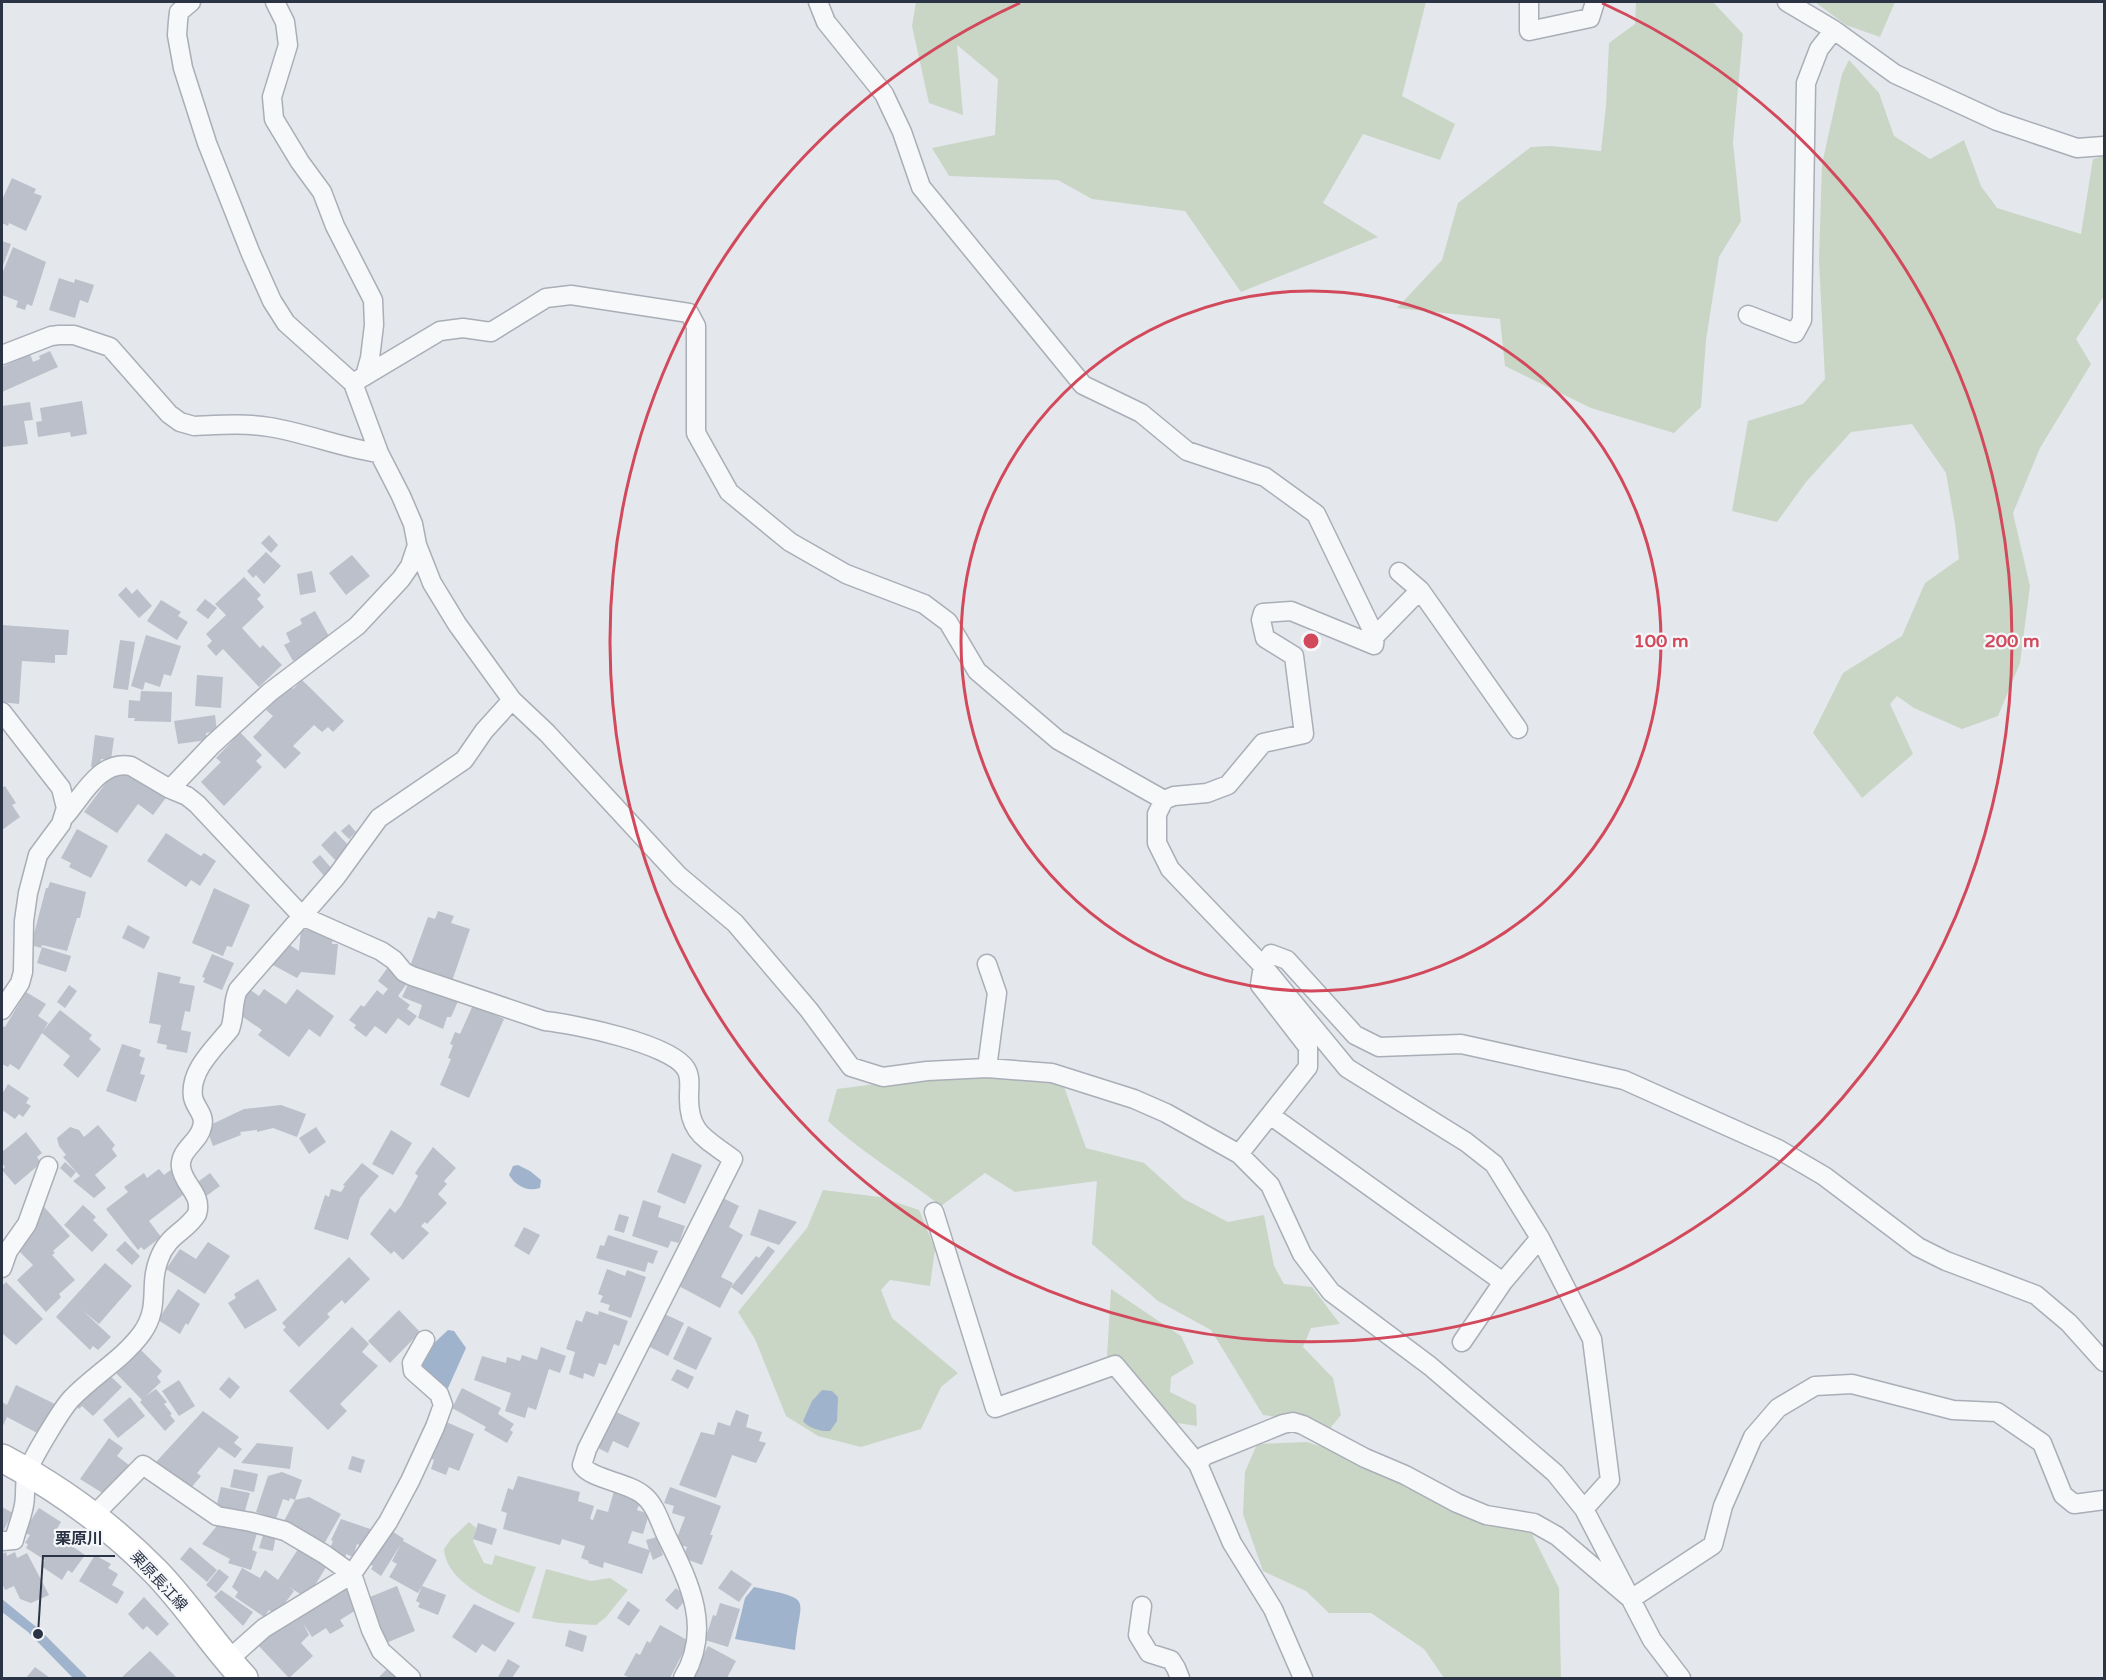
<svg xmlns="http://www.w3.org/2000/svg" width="2106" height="1680" font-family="'Varela Round','Noto Sans JP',sans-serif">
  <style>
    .green { fill: #c9d6c5 }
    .water { fill: #9fb4cc }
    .building { fill: #bbc0ca }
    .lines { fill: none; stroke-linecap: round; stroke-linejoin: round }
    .minor-casing { stroke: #a9aeb7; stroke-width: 21 }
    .secondary-casing { stroke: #a9aeb7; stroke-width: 30 }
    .minor { stroke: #f7f8fa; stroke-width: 18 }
    .secondary { stroke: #fff; stroke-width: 27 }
    .ring { fill: none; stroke: #d1495b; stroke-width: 3 }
    .labels { text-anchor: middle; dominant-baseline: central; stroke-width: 4.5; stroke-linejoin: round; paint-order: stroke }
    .street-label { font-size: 15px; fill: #2b3445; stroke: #f4f6f9 }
    .centre { fill: #d1495b; stroke: #f4f6f9; stroke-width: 3 }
    .ring-label { font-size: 18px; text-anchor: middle; font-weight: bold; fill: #d1495b; stroke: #f4f6f9; stroke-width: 4.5; stroke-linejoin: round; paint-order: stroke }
    .leader { fill: none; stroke: #2b3445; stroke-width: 2 }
    .callout-dot { fill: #2b3445; stroke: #f4f6f9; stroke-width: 2 }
    .callout-label { font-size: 16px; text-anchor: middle; font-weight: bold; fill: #2b3445; stroke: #f4f6f9; stroke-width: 4.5; stroke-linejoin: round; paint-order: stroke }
  </style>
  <rect width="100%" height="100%" fill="#e4e7ec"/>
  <path class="green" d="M916,2H1426L1402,96L1455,124L1440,160L1363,134L1323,203L1378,237L1241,292L1185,211L1092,199L1058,180L949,176L932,148L995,135L998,79L957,45L963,115L929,103L912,26Z
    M1636,2H1713L1743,34L1733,142L1741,221L1719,257L1706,340L1701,407L1674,433L1591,408L1505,366L1500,319L1397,308L1442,260L1458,203L1531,147L1551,146L1601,151L1606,106L1609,43L1635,24Z
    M1815,2H1895L1880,37L1846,25Z
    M1849,60L1879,93L1894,136L1930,159L1964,140L1981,186L1997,208L2081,234L2093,159L2104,156V296L2076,339L2091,364L2040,448L2013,513L2030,586L2020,663L1998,716L1962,729L1914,708L1897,696L1890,704L1913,754L1862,798L1813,733L1843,673L1902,636L1925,583L1959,559L1955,524L1946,473L1912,424L1851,432L1806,482L1777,522L1732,511L1748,421L1803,404L1825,379L1819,260L1822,164L1842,74Z
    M1002,1073L1063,1084L1086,1148L1144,1163L1184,1199L1228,1222L1264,1215L1274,1266L1284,1284L1312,1287L1340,1324L1311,1328L1303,1347L1333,1378L1341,1415L1327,1432L1285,1418L1263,1415L1211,1330L1158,1301L1092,1244L1097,1181L1015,1192L985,1173L941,1206C904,1177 862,1153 828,1121L837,1089L938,1076Z
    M823,1190L880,1197L919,1210L935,1249L930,1286L890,1280L881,1290L892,1318L958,1373L941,1387L921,1429L861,1447L818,1436L786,1416L755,1339L738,1312L807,1228Z
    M1111,1289L1181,1336L1194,1363L1171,1377L1170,1392L1196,1405L1197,1426L1171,1422L1107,1357Z
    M1307,1442L1393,1469L1528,1526L1559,1588L1561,1678H1444L1424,1649L1371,1613H1329L1306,1591L1263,1571L1243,1514L1245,1472L1257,1444Z
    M469,1522L476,1528L473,1541L484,1563L492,1565L495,1555L536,1567L519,1613C493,1602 446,1582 444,1549L451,1539Z
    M546,1569L591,1581L610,1578L628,1590L606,1617L596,1625L560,1623L532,1618Z"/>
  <path class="water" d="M518,1165L530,1171L541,1180L540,1188C527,1192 516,1186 509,1175L513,1166Z
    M448,1330L454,1331L466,1348L448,1388L444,1387L423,1368L422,1364L430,1347Z
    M822,1390L832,1391L838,1397L837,1421L830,1431C822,1432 808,1428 803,1421L812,1401Z
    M754,1587C817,1600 799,1596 795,1650L735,1639L745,1598Z
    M2,1599L40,1630L88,1678H73L28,1632L2,1612Z"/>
  <path class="building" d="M12,178L36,189L34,193L42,196L26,231L9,223L8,226L2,223V200Z
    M2,241L11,244L2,268Z
    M13,247L46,262L32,306L27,304L25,310L16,307L18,301L2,295V274Z
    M59,278L74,283L75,279L94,285L88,303L80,300L75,318L49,310Z
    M50,351L58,367L2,392V367L30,354L33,362L40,359L39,356Z
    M82,401L87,434L71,437L70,432L38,437L36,422L42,421L40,408Z
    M30,402L33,420L24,421L28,444L2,447V406Z
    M269,535L278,545L271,553L261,543Z
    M266,552L281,566L264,584L256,575L253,578L247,571Z
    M352,555L370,576L346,595L329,573Z
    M312,571L316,592L300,595L297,574Z
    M244,577L261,595L257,599L264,607L242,628L260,648L263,645L282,665L259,687L223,649L216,656L207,646L212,641L206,634L226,615L215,604Z
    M126,587L132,594L137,589L152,606L139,618L118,595Z
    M205,599L217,608L208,619L196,610Z
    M161,600L181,612L178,616L188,622L177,640L147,621Z
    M315,611L331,640L293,661L284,645L290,642L286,633L302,624L300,619Z
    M2,625L69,630L67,655H55V663L22,661L19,704L2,702Z
    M146,635L181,646L171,676L164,674L160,687L145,682L143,690L131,686Z
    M120,640L135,642L128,690L113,688Z
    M197,675L223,677L221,708L195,706Z
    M302,680L344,721L333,732L328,727L322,732L314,725L293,746L301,753L285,769L253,737L273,716L266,710L290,686L293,689Z
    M141,691L172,692L171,722L134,721L135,718H128L129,700L140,701Z
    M215,715L217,731L206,733L207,740L178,744L174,721Z
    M238,730L262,755L256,761L262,767L224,806L201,782L221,762L216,758L233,740L230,738Z
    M95,735L114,738L111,760L101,759L99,769L91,767Z
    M114,772H127L168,795L153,815L138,804L117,833L84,812Z
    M5,786L16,803L12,805L20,817L2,830V788Z
    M349,824L356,832L349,839L341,831Z
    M77,829L108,846L91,878L69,867L71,863L61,858Z
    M335,831L350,847L336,861L321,845Z
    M166,833L201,856L204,853L216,861L200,886L191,880L186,887L147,861Z
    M320,855L333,870L325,877L312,862Z
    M50,882L86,892L80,918H77L67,951L42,945L41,948L31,945L46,888H48Z
    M214,888L250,905L232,947L227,946L223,956L192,943Z
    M438,911L454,916L451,923L470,929L451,984L409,969L428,917L435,919Z
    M128,925L150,937L144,949L122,938Z
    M301,929L322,931V936L333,937L332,944H338L335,975L301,972L297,978L271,964L285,942L299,951Z
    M42,947L71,956L66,972L37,963Z
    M212,954L234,963L222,990L203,982L205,978L202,977Z
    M388,967L408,982L398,996L410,1005L407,1009L417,1016L409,1026L398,1018L386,1034L375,1026L366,1037L354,1028L356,1025L349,1020L361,1005L364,1007L377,990L383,995L388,989L378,981Z
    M158,972L181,977L179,983L195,986L190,1012L185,1011L181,1030L191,1032L187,1053L166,1049L167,1045L157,1043L161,1025L149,1023Z
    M410,980L459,999L451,1017H447L443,1029L418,1018L422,1005L402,997Z
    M69,985L77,991L65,1008L57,1002Z
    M246,987L259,996L264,989L286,1004L297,989L334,1016L320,1037L309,1029L289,1057L258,1035L262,1030L237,1013Z
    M26,992L46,1004L38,1016L48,1023L43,1031L60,1010L92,1035L89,1039L101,1049L78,1078L63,1065L70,1056L42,1033L19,1070L10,1064L8,1067L2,1064V1026L5,1027Z
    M473,1005L504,1019L469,1098L440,1085L451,1059L448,1058L453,1045L450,1044L455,1032L460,1034Z
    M122,1044L141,1050L139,1056L145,1058L140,1074L145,1075L136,1102L106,1091Z
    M8,1084L29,1098L26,1103L31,1106L23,1117L19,1114L15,1119L2,1110V1094Z
    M281,1105L306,1114L297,1137L273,1128L257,1132V1130L240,1132L241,1135L213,1146L206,1127L244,1109Z
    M98,1125L115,1145L112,1149L117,1156L95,1175L106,1188L94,1198L73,1181L80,1176L63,1157L66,1155L59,1146L57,1138L70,1127L79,1130L84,1137Z
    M316,1127L326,1142L309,1154L299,1138Z
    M391,1130L412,1143L393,1175L372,1164Z
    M26,1132L42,1153L37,1157L41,1163L15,1185L2,1170L5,1167L2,1163V1152Z
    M433,1147L456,1168L444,1181L447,1184L438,1194L447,1203L427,1224L425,1222L421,1226L429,1233L403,1260L394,1251L391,1254L370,1234L390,1208L395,1213L401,1206L418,1176L415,1173Z
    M672,1153L702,1165L685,1204L657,1192Z
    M65,1162L76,1172L71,1178L60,1168Z
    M362,1163L379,1176L360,1198L348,1240L314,1229L325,1195L329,1197L331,1189L341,1192L345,1186L343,1185Z
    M159,1169L164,1175L172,1169L188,1191L149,1221L161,1237L144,1250L141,1247L138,1250L106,1209L128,1192L124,1187L144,1173L147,1178Z
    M210,1173L220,1186L205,1197L195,1184Z
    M719,1196L739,1206L729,1227L743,1235L721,1277L733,1283L720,1308L675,1284Z
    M38,1200L70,1236L53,1251L55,1253L52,1255L75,1280L59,1294L61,1297L46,1312L17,1280L33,1265L16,1248L35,1230L32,1226L40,1219L34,1212Z
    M643,1200L661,1206L658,1217L685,1226L679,1243L671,1241L668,1248L632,1236Z
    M83,1205L96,1217L93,1220L108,1235L92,1252L64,1225Z
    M759,1209L797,1222L779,1245L750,1235Z
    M619,1214L629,1217L624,1233L614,1230Z
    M524,1227L540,1235L529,1255L514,1246Z
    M608,1235L658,1251L653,1264L648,1262L645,1272L596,1258L600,1245L604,1246Z
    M125,1241L140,1256L132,1265L116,1250Z
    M208,1242L230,1256L205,1294L166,1269L180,1249L196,1259Z
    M768,1246L775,1251L742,1295L731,1287L756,1256L759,1258Z
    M349,1257L370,1279L345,1304L342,1300L327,1314L330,1317L299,1347L283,1330L286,1327L282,1323Z
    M105,1263L132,1286L99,1324L82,1310L111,1337L98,1350L93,1346L90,1350L56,1317Z
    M607,1269L625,1276L627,1270L646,1277L631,1318L608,1310L610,1305L600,1302L603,1296L598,1294Z
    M258,1279L277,1310L245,1329L228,1303L236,1298L234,1294Z
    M6,1282L43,1319L16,1345L2,1333V1286Z
    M178,1289L200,1304L188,1325L186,1323L180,1334L158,1320Z
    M399,1310L420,1332L390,1363L368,1341Z
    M586,1311L598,1315L599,1311L628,1321L619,1346L614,1344L606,1365L599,1363L594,1377L584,1373L583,1379L569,1374L575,1352L566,1349L576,1320L582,1322Z
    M660,1312L684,1323L668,1356L644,1344Z
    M688,1326L712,1338L696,1370L673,1359Z
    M352,1327L369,1344L362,1352L378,1366L340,1404L347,1411L328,1430L289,1391Z
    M137,1346L162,1371L157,1377L161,1382L146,1396L156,1389L167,1402L164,1404L172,1414L170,1415L175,1421L165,1431L140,1402L142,1400L113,1370Z
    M541,1347L566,1356L560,1373L549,1369L536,1410L528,1407L525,1418L505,1411L511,1393L474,1380L482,1356L506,1363L507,1357L520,1361L522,1355L537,1360Z
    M677,1369L694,1377L688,1389L671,1380Z
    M107,1373L122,1387L93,1416L82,1406L79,1409L73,1402Z
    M229,1377L240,1387L230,1399L219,1389Z
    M179,1380L195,1406L179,1416L162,1391Z
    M16,1385L57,1405L41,1435L7,1417L2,1428V1402L7,1405Z
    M462,1388L501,1408L498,1414L514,1424L510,1430L513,1432L507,1443L484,1430L486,1427L452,1408Z
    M130,1397L145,1416L118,1438L103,1420Z
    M612,1410L640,1423L628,1448L613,1441L608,1453L594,1446Z
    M736,1410L749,1415L746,1427L762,1432L759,1441L766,1443L756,1463L732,1455L716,1498L679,1485L701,1432L714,1435L718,1422L730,1426Z
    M203,1411L239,1437L234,1443L242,1449L235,1458L219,1447L197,1473L201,1476L190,1489L155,1463Z
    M444,1421L474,1434L459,1471L449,1467L446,1475L431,1469L434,1460L428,1457Z
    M109,1438L123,1448L117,1456L129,1465L114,1487L111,1485L104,1494L80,1479Z
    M257,1443L293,1447L290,1469L241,1463Z
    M352,1456L365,1460L361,1473L348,1469Z
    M234,1469L258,1474L254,1492L230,1487Z
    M282,1472L302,1480L295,1500L290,1498L289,1501L283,1499L276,1519L256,1512L268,1476Z
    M518,1476L580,1492L578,1501L594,1506L590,1519L593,1520L597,1509L608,1512L614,1491L641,1500L637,1510L649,1514L643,1534L632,1531L628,1543L649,1550L646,1540L657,1537L663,1555L653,1560L650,1551L642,1574L604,1562L603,1568L588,1563L589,1561L581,1558L585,1546L562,1539L560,1545L503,1529L507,1513L501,1511L508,1488L513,1490Z
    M221,1487L250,1493L244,1514L216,1508Z
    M670,1487L721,1506L710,1535H713L702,1565L683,1558L687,1547L675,1543L685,1517L672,1513L674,1506L664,1503Z
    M309,1497L341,1514L324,1544L283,1523L295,1500Z
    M2,1507L13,1513L2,1533Z
    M39,1508L61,1522L54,1534L85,1555L72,1573L68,1570L62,1580L41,1566L45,1560L26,1548L28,1544L25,1543L30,1535L23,1532Z
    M341,1519L376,1531L365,1547L357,1544L353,1557L346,1554L345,1559L328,1554L333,1541L331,1540Z
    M220,1522L257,1533L252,1550L257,1552L251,1570L228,1563L230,1559L202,1544Z
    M478,1523L497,1529L492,1545L473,1539Z
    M392,1531L404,1539L403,1541L437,1560L418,1593L389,1577L397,1564L392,1561L401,1544L381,1576L371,1569L373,1566L370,1564Z
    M264,1532L276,1535L273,1551L259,1548Z
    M300,1546L328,1564L309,1595L304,1591L302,1595L289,1587L294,1591L276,1615L269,1610L264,1617L235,1597L238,1592L232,1587L242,1568L260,1578L265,1570L278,1580Z
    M190,1547L217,1570L207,1582L180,1559Z
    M6,1552L7,1556L15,1552L17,1558L27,1553L49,1595L31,1603L20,1599L14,1586L5,1590L2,1583V1554Z
    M95,1555L111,1564L108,1568L118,1574L112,1585L124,1592L117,1604L79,1581Z
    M219,1569L229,1577L216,1593L206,1585Z
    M731,1570L752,1584L739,1602L718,1588Z
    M348,1583L356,1610L340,1620L344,1626L330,1634L326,1628L312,1637L303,1623L309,1635L301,1643L313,1656L289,1678L256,1643Z
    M397,1586L415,1631L386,1643L370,1597Z
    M422,1586L446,1595L438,1615L418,1607L420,1603L416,1601Z
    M676,1588L687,1598L677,1610L665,1600Z
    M221,1590L253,1612L243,1626L214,1597Z
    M144,1597L169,1624L157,1636L147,1626L143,1630L128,1614Z
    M628,1601L640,1610L629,1626L617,1618Z
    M720,1603L740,1609L728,1647L705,1640L713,1615L716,1616Z
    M474,1604L515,1623L495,1652L482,1644L476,1653L452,1637Z
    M660,1625L689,1641L670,1678H630L624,1675L636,1653L640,1655L647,1641L650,1643Z
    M569,1630L587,1636L583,1652L565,1646Z
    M708,1646L736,1661L727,1678H691Z
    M150,1651L177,1678H121Z
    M508,1659L520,1666L512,1678H501L498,1677Z
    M35,1667L50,1678H26Z
    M388,1668L398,1678H378Z"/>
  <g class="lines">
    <defs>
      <path id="minor" d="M191,2L179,12L178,21L177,35L183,68L207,143L251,254L272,301L286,323L353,383L379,453L401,496L413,524L417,545L432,583L457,624L512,700L547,733L679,876L735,923L809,1010L851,1067L883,1077L927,1071L987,1068L1052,1073L1134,1099L1166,1113L1239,1154L1270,1185L1302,1254L1331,1292L1430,1366L1555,1473L1584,1509L1652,1640L1681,1678
        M275,2L285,22L288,45L272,97L274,119L300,162L322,192L335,226L373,300L374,325L370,358L365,376
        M818,2L826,22L884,94L902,132L921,187L1083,385L1141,413L1187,451L1265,477L1316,514L1375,636
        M1529,2V31L1590,18L1595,2
        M1787,2L1834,30L1895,74L1997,121L2077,148L2104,146
        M1748,315L1795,333L1802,320L1806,83L1819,49L1834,30
        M2,355L51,336L59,335H74L110,347L169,414L180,422L194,426C219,425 245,423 269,427C307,433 342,448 379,453
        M353,383L440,331L463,328L491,332L546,298L571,295L689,313L696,326V433L729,492L790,542L846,574L924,604L948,622L977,671L1058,740L1164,800
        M1399,572L1420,590L1518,729
        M1420,590L1375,636L1374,645L1291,611L1263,613L1261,620L1265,638L1294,656L1304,734L1263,743L1228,785L1207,793L1174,796L1164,800L1157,814V843L1170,869L1263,966L1347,1068L1466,1142L1494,1164L1540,1238L1592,1339L1610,1480L1584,1509
        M2,712L61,788L66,808L61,824L38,855L28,893L24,921L23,972L20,983L2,1010
        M170,789L212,745L270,692L357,626L401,579L410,566L417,545
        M65,816C82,797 100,759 131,766L170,789L187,796L197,804L302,916L381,951L394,960L404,972L412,976L545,1021C574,1024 672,1044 686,1069C691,1077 689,1087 689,1096C688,1134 707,1139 733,1159L587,1449L582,1465C590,1479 628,1482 643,1495C655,1504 660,1522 666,1535C689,1582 713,1628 683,1678
        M987,1068L997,993L987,964
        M1270,1115L1503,1282
        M1239,1154L1308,1067V1047L1260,985L1263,966L1271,954L1287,960L1355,1035L1379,1047L1461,1044L1624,1080L1778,1149L1824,1176L1918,1247L1946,1261L2036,1295L2069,1323L2104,1362
        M934,1212L995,1408L1115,1365L1198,1464
        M2,1268L8,1251L27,1224L48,1166
        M1462,1342L1503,1282L1540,1238
        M93,1516L143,1465L217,1516L251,1522L285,1531L324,1554L352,1574L371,1630L381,1651L411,1678
        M2,1541L14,1540C17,1528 22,1517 24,1505C26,1495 24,1483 27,1473C31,1460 62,1408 72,1398C94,1375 123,1359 142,1333C161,1306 148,1286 159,1259C168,1234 186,1232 197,1214C203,1194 183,1185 181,1167C179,1150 199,1142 202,1127C206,1115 195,1108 193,1097C189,1070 216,1047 230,1029C235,1016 232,1003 238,990L336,877L379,818L464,760L484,731L512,700
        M1142,1606L1138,1635L1149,1653L1171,1660L1176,1668L1180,1678
        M228,1660L264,1628L352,1574L388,1522L410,1481L435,1427L443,1405L439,1394L413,1371L412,1363L425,1340
        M1303,1678L1273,1609L1232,1543L1198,1464L1204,1456L1283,1424L1293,1422L1303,1425L1365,1458L1405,1475L1457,1503L1486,1515L1534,1523L1557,1536L1631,1599L1713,1545L1723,1506L1753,1437L1778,1408L1815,1386L1852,1384L1953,1410L1997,1412L2042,1443L2063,1495L2074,1504L2104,1500"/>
      <path id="secondary" d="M2,1458C59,1488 111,1526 156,1572C188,1605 213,1645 244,1678"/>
    </defs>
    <use href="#minor" class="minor-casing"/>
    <use href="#secondary" class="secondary-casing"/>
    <use href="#minor" class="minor"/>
    <use href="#secondary" class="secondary"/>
  </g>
  <g class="ring">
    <circle cx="1311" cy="641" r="350"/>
    <path d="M1602 3A701 701 0 1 1 1020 3"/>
  </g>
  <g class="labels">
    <g class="street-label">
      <text transform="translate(159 1581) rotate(47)">栗原長江線</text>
    </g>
  </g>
  <circle cx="1311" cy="641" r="9" class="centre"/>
  <g class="ring-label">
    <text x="1661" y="647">100 m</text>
    <text x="2012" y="647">200 m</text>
  </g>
  <path class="leader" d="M38 1634L43 1556H115"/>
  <circle class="callout-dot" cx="38" cy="1634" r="6"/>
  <g class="callout-label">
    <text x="79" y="1544">栗原川</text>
  </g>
  <rect width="2106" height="1680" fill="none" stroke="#2b3445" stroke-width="6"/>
</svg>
